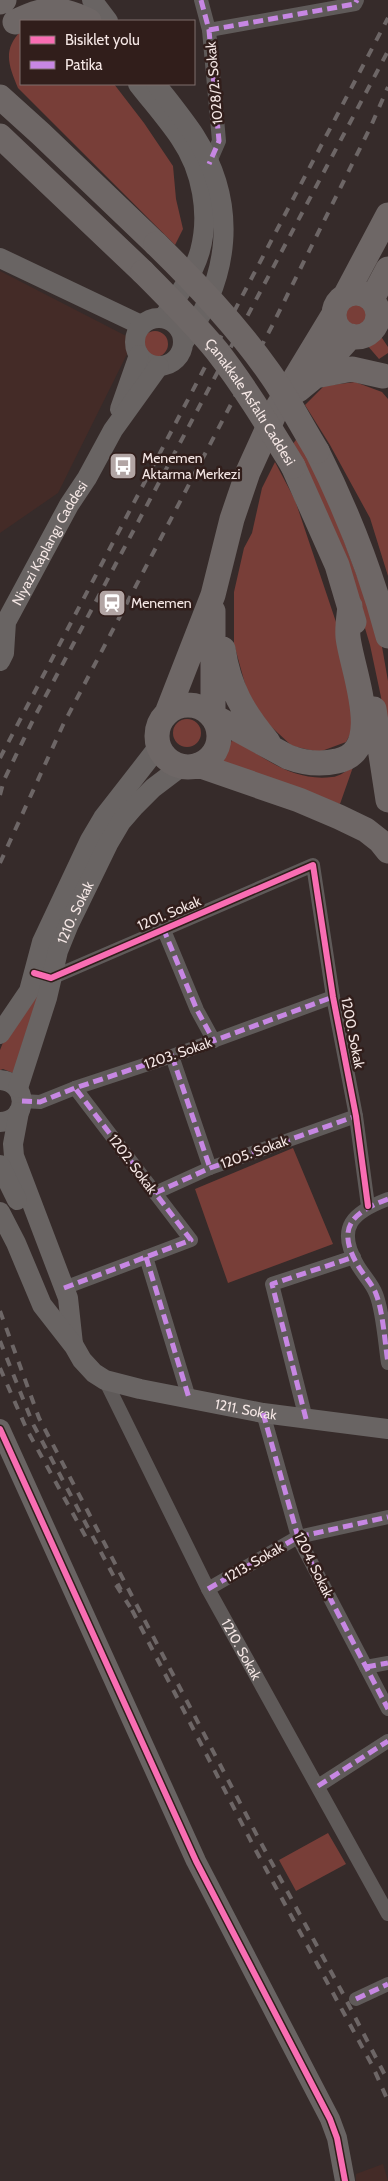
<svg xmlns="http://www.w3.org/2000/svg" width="388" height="2181" font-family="Cabin,sans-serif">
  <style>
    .built { fill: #442b27 }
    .green { fill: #783e38 }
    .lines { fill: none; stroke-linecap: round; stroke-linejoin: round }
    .street { stroke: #5f5a59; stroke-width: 14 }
    .secondary { stroke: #696463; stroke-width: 20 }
    .highway { stroke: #6e6766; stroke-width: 25 }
    .rail { stroke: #6d6666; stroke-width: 4; stroke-dasharray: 9 9; stroke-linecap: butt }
    .highway-bridge { stroke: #6e6766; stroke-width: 25 }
    .quiet { stroke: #c787e3; stroke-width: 5; stroke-dasharray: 10 5; stroke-linecap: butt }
    .cycleway-casing { stroke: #311e1b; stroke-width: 9 }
    .cycleway { stroke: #f96db3; stroke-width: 6 }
    .labels { text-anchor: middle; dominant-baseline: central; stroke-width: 5; stroke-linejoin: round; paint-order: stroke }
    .street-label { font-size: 14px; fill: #f5e7e5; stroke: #311e1b }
    .poi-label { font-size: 14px; fill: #f5e7e5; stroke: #311e1b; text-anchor: start }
  </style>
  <rect width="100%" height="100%" fill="#362b2a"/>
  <path class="built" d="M0,271L134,340L58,493L0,533Z
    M383,2164L388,2181H356V2174Z"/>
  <path class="green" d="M21,31V84H114L144,123L173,166L176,199L183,229L175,245L18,88C9,66 2,50 21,31Z
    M343 314a13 13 0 1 1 26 0a13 13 0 1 1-26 0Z
    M142 344a13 13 0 1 1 26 0a13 13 0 1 1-26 0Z
    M380,335L388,347V353L379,359L367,345Z
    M355,382L382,392L388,399V576L370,518L330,445L305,405L324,386Z
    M299,436L321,479L381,641L388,681V750L381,697L370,645L354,591L292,445Z
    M275,462L295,500L337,625L356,723L346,742L319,752L292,746L265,721L247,691L234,644V592L244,548L252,533L262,488Z
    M173 733a14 14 0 1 1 28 0a14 14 0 1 1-28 0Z
    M233,738C263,758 294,782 332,777C339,777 347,770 353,767L340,804L220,765Z
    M45,985L18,1075L3,1069L0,1070V1050L6,1035Z
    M293,1148L333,1244L228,1283L195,1189Z
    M328,1833L346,1864L296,1891L279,1860Z"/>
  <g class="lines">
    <g class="street">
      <path d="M201,0L209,30L219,141L209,164"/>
      <path d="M209,30L355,4L357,0"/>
      <path d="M163,928L197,1010L214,1041"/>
      <path d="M46,977L51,978L313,865L333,997L356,1116L368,1206"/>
      <path d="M172,1056L210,1168"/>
      <path d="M22,1101L40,1102L75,1088L172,1056L333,997"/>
      <path d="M155,1193L210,1168L356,1116"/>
      <path d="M388,1199C353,1212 336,1227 357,1264C363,1275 372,1283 376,1294C383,1311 385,1344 388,1363"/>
      <path d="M146,1257L189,1398"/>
      <path d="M64,1288L191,1240L75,1088"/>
      <path id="s1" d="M105,1380L208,1589L388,1914"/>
      <path d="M263,1413L298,1537L388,1709"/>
      <path d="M306,1419L272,1284L354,1257"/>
      <path d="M208,1589L298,1537L388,1517"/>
      <path d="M366,1667L388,1663"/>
      <path d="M318,1786L388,1741"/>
      <path d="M356,1999L388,1984"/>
    </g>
    <g class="secondary">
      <path d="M92,0L108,21"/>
      <path d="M138,84C152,102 167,119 180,138C202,170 210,214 200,251C193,275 177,298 163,318"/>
      <path d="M156,84C169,101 183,118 195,136C239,205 230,279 183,343"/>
      <path d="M0,258L141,325"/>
      <circle cx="159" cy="342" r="24"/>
      <path d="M120,409L139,355"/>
      <path id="s2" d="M0,661L4,653L6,622L69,505L87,478L113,430L159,366"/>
      <path d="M0,1034L29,991L42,942L90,840L103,818L159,746"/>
      <path d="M0,1080C29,1082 29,1121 0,1122"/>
      <path id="s3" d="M18,1088L47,998L58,951L69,924L108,844L121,822L134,807L153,788L182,766"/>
      <path d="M19,1112L13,1144L14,1156L68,1298L73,1344"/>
      <path d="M0,1165L17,1200"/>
      <path id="s4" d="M0,1212L16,1243L42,1305L74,1346L82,1360L94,1373L105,1380L140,1389L263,1413L388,1429"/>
      <path d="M0,1429L196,1861L330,2119L337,2138L345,2181"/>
    </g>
    <path class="highway" d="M0,2L4,0
      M15,22C45,7 58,6 89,21
      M0,97L41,134L156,244
      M0,136L143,272
      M334 315a22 22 0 1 1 44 0a22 22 0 1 1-44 0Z
      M345,296L388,215
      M372,299L388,269
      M315,376L352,369L383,376
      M298,390L315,376L351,336
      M317,451C347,511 371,571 388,636
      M293,466L337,565L354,622
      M213,611V716L288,757C304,763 320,765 337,761C387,751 351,668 348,637C347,627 349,616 350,606
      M223,649C229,688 243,712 268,742
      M157 736a31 31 0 1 1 62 0a31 31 0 1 1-62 0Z
      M374,709L388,800
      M167,713L213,595L232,519L248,472L277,408L334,314
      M198,765L299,800L339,817L366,830L380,841L388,851"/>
    <path class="rail" d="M0,758L388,18
      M0,795L4,780L34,718L388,51
      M0,863L63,725L272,326L371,126L388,87
      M0,1311L39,1418L261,1843L341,1990L388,2081
      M0,1341L33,1424L121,1590
      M0,1368L27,1430L88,1541
      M116,1585L130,1607
      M132,1610L254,1847L373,2067L388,2101"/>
    <g class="highway-bridge">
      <path d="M156,244C197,284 236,325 269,372C287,397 301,425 317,451"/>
      <path id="s5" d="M143,272C169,298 194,323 217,351C245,387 269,427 293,466"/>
    </g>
    <path class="quiet" d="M201,0L209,30L219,141L209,164
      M209,30L355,4L357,0
      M163,928L197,1010L214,1041
      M172,1056L210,1168
      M22,1101L40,1102L75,1088L172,1056L333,997
      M155,1193L210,1168L356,1116
      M388,1199C353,1212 336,1227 357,1264C363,1275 372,1283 376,1294C383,1311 385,1344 388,1363
      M146,1257L189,1398
      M64,1288L191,1240L75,1088
      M263,1413L298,1537L388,1709
      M306,1419L272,1284L354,1257
      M208,1589L298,1537L388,1517
      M366,1667L388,1663
      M318,1786L388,1741
      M356,1999L388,1984"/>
    <defs>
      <path id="cycleway" d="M34,973L51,978L313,865L333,997L356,1116L368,1206
        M0,1429L196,1861L330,2119L337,2138L345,2181"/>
    </defs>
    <use href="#cycleway" class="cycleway-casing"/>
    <use href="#cycleway" class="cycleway"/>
  </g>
  <defs>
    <symbol id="bus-square" viewBox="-11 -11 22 22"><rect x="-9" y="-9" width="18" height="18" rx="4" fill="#b2a5a4" stroke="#311e1b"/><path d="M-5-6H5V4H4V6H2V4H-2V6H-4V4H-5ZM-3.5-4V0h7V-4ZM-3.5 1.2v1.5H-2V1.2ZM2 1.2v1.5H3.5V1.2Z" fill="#fff"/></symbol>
    <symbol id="station-square" viewBox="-11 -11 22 22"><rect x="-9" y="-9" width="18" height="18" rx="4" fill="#b2a5a4" stroke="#311e1b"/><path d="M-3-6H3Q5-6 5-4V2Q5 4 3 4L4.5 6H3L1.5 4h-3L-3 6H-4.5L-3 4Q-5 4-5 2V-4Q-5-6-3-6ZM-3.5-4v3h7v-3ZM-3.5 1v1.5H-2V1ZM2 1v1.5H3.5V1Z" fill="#fff"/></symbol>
  </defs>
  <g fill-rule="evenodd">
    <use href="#bus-square" x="107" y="450" width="32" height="32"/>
    <use href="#station-square" x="96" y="587" width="32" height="32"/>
  </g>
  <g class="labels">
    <g class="street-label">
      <text transform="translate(214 83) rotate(-95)">1028/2. Sokak</text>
      <text stroke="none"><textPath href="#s5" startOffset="169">Çanakkale Asfaltı Caddesi</textPath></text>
      <text stroke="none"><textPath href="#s2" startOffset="130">Niyazi Kaplangı Caddesi</textPath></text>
      <text stroke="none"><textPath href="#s3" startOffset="185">1210. Sokak</textPath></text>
      <text transform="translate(169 913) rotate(-23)">1201. Sokak</text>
      <text transform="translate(353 1033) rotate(79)">1200. Sokak</text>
      <text transform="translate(178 1053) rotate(-19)">1203. Sokak</text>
      <text transform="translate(254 1152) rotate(-20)">1205. Sokak</text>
      <text transform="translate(133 1164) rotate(53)">1202. Sokak</text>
      <text stroke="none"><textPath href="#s4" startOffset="345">1211. Sokak</textPath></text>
      <text transform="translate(254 1562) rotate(-30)">1213. Sokak</text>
      <text transform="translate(314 1565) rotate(64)">1204. Sokak</text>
      <text stroke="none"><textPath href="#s1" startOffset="302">1210. Sokak</textPath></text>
    </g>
    <g class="poi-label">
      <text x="142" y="458">Menemen<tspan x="142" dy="16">Aktarma Merkezi</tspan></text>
      <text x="131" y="603">Menemen</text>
    </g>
  </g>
  <rect x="20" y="20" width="175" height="65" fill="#311e1b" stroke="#7f6e6c"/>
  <rect x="30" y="36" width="25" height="8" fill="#f96db3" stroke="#7f6e6c"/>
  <text x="65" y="45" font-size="15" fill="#f5e7e5">Bisiklet yolu</text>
  <rect x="30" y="61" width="25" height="8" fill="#c787e3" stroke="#7f6e6c"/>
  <text x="65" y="70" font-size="15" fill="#f5e7e5">Patika</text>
</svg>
